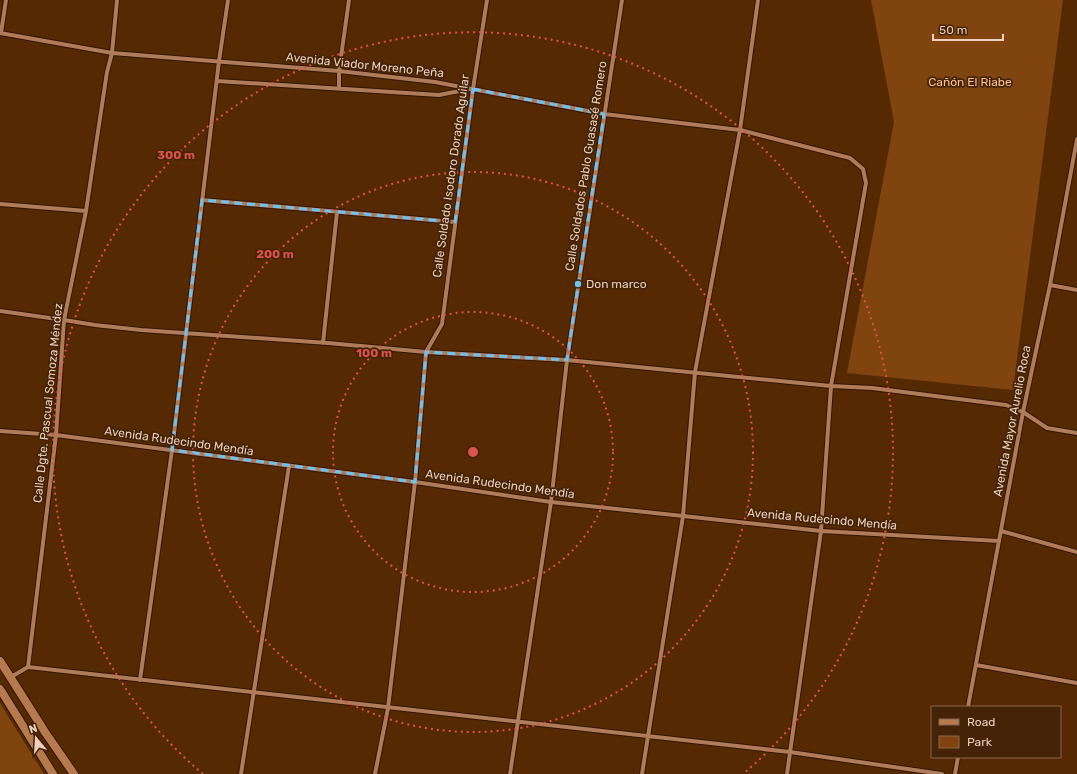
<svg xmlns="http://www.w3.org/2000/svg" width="1077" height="774" font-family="Rubik,sans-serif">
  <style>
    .green { fill: #80440f }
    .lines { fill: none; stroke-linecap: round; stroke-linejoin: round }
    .minor-casing { stroke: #341400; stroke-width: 6 }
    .secondary-casing { stroke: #341400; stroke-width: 10 }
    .minor { stroke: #ae7c59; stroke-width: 4 }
    .secondary { stroke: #b57a4e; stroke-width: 8 }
    .marked { fill: none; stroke: #6ec2f3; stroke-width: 3; stroke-dasharray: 8 5; stroke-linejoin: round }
    .ring { fill: none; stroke: #dc524d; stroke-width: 2; stroke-dasharray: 2 4 }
    .poi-dot { fill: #6ec2f3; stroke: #442307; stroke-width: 1.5 }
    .labels { text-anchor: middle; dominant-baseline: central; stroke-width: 3.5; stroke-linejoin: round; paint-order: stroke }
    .street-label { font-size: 12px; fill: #ecd0bd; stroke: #442307 }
    .park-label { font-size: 12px; fill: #fdc197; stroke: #442307 }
    .poi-label { font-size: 12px; fill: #ecd0bd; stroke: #442307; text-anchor: start }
    .centre { fill: #dc524d; stroke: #442307; stroke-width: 2 }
    .ring-label { font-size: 12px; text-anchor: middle; font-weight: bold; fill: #dc524d; stroke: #442307; stroke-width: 3.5; stroke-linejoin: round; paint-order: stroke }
  </style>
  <rect width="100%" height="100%" fill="#552a02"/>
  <path class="green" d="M871,0H1063L1013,390L847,373L894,122Z
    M0,703L44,774H0Z"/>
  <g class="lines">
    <defs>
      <path id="minor" d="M0,33L112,53L339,71L435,82L604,114L740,130L850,158L863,169L866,183L831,386L821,531L787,774
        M1,33L6,0
        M217,81L439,95L470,89
        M339,89V71L349,0
        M202,200L455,222
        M0,204L86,211
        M1050,285L1077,290
        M0,311L64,320L95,325L141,330L328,343L426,352L567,360L831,386L872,388L1006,405L1023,412L1047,428L1077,433
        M323,343L337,212
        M0,431L56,435L415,482L551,502L683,516L821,531L999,541
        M1001,531L1077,552
        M976,665L1077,683
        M28,667L56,435L64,320L86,211L107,72L112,53L117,0
        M11,677L28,667L790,752L942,774
        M140,680L172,450L219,61L228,0
        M968,707L1023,412L1050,285L1077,139
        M241,774L289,466
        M375,774L388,708L415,482L426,352L442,324L473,89L487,0
        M510,774L551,502L567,360L622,0
        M642,774L683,516L695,372L740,130L758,0
        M955,774L958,757"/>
      <path id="secondary" d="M0,661L45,732L74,774
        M0,689L53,774"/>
    </defs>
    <use href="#minor" class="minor-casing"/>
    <use href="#secondary" class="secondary-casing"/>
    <use href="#minor" class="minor"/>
    <use href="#secondary" class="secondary"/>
  </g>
  <path class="marked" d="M473,89L604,114L567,360L426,352L415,482L172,450L202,200L455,222Z"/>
  <g class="ring">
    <circle cx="473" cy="452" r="140"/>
    <circle cx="473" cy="452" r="280"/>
    <path d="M203 774A420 420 0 1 1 743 774"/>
  </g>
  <circle class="poi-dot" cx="578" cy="284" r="4"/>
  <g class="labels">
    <g class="street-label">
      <text transform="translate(365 65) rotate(6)">Avenida Viador Moreno Peña</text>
      <text transform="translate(586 166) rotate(-81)">Calle Soldados Pablo Guasasé Romero</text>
      <text transform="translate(451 176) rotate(-82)">Calle Soldado Isodoro Dorado Aguilar</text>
      <text transform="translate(48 403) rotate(-84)">Calle Dgte. Pascual Somoza Méndez</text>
      <text transform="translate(1012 421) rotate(-79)">Avenida Mayor Aurelio Roca</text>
      <text transform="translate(179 441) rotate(8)">Avenida Rudecindo Mendía</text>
      <text transform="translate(500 484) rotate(8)">Avenida Rudecindo Mendía</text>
      <text transform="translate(822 519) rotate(5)">Avenida Rudecindo Mendía</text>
    </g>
    <g class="park-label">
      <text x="970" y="82">Cañón El Riabe</text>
    </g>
    <g class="poi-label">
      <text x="586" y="284">Don marco</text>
    </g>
  </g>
  <circle cx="473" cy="452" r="6" class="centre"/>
  <g class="ring-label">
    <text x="176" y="159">300 m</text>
    <text x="275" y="258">200 m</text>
    <text x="374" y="357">100 m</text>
  </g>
  <rect x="931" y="706" width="130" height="52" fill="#442307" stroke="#876850"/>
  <rect x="939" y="719" width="20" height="6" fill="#b57a4e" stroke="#876850"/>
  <text x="967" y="726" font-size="12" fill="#ecd0bd">Road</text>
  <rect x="939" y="736" width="20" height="12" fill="#80440f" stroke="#876850"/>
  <text x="967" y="746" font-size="12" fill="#ecd0bd">Park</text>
  <g transform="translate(36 738) rotate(342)" stroke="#442307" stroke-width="3" paint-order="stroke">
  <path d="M0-3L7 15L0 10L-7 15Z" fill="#ecd0bd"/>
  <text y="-6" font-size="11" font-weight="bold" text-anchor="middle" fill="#ecd0bd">N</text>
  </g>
  <path d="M933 34v6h70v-6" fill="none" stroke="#ecd0bd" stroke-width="2"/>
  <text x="939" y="34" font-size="12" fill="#ecd0bd" stroke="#442307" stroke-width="3" paint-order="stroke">50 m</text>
</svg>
